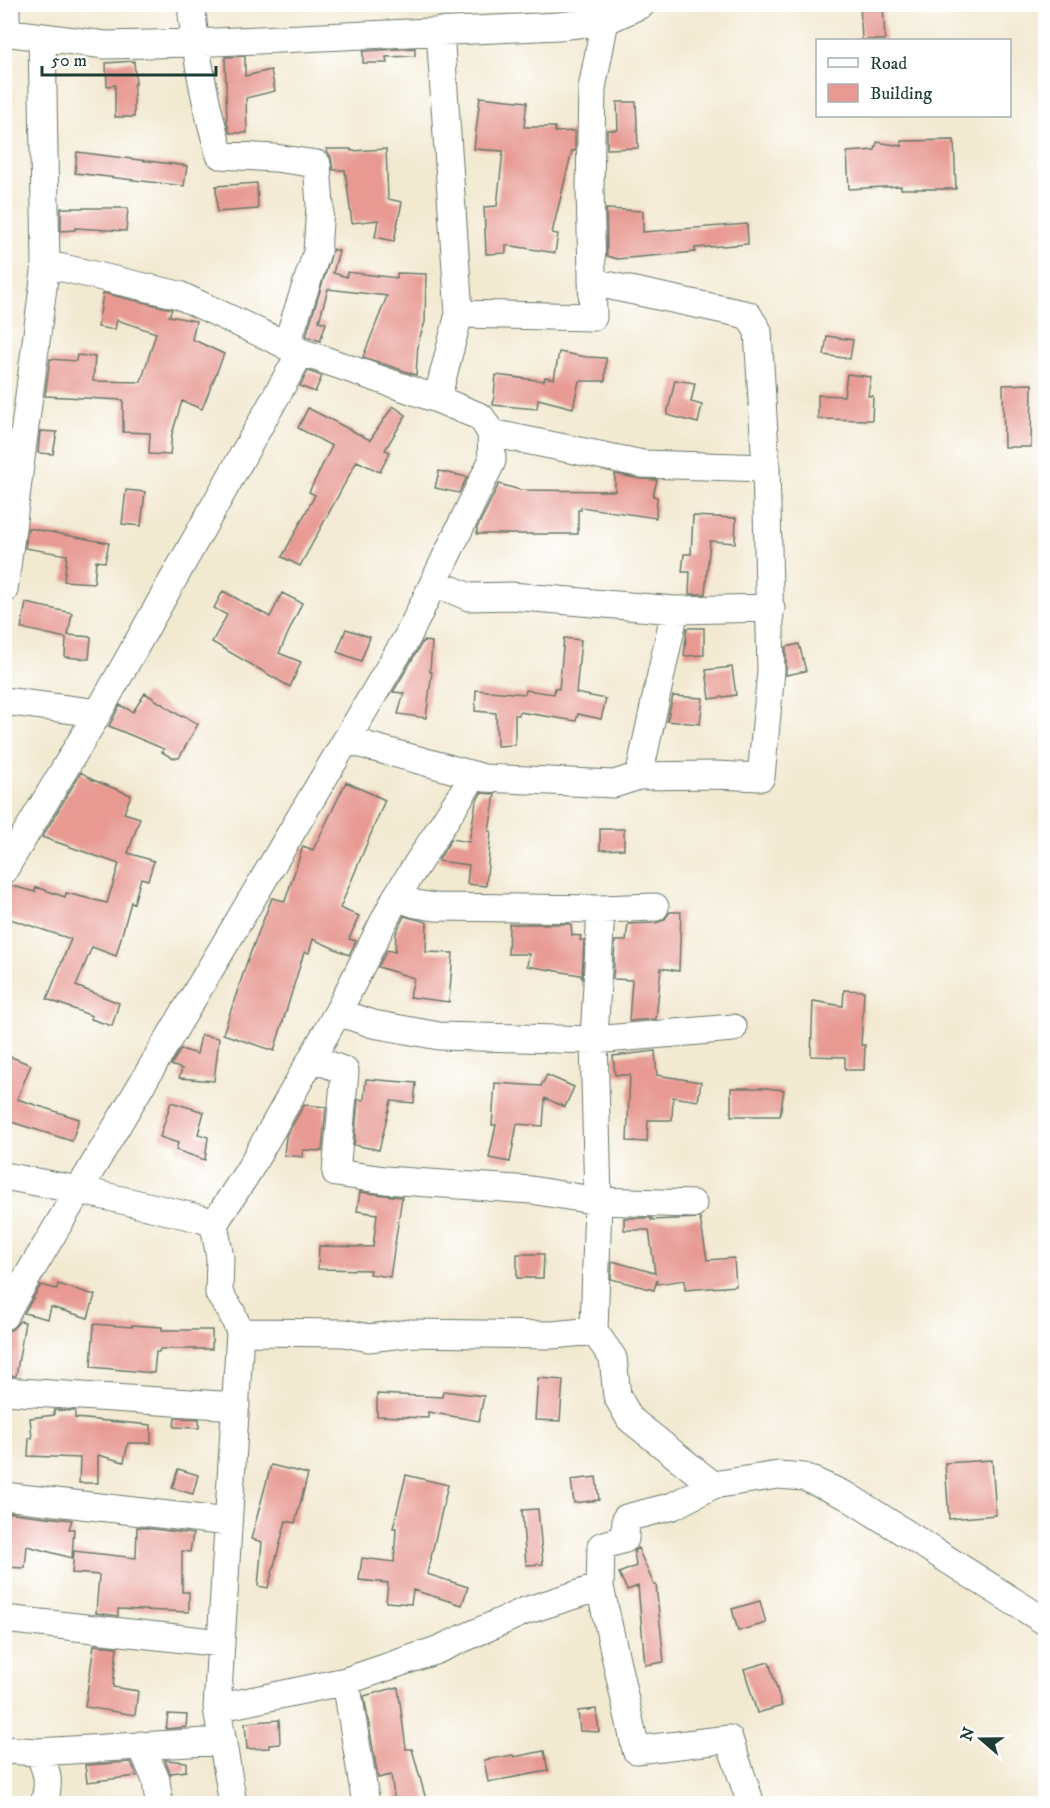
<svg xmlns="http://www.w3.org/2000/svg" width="1050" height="1808" font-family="'IM FELL DW Pica',serif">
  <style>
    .building { fill: #e79992 }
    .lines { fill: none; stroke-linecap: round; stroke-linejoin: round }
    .minor-casing { stroke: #69796b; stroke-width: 29 }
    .minor { stroke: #fff; stroke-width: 27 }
  </style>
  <rect width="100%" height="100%" fill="#fff"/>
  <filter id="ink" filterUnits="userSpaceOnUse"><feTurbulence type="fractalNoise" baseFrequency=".0167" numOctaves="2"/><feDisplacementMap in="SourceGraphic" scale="12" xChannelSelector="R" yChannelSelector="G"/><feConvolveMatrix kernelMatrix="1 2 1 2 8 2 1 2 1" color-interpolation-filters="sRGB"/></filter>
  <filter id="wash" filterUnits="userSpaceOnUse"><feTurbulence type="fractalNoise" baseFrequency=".008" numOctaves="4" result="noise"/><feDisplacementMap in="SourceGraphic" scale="24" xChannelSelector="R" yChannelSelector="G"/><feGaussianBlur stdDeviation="1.35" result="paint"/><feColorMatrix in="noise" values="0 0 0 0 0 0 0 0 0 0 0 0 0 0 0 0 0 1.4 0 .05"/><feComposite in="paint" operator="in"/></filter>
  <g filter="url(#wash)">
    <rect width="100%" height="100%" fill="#f2e9d1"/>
    <g id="blocks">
      <path class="building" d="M860,4H883L885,40H862Z
        M415,48V56L386,57L387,63H363V51Z
        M245,56V76L271,70L275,91L246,98L247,133H230L227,122L225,57Z
        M134,61L136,84H134V117H115V85L107,86L106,63Z
        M480,97L527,102L524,127H555V132L575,131V151H572L552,233L558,234L555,253L506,245V253L486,254L484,207L497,206L503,151L474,149Z
        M617,102H636L638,148L607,149V130H618Z
        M954,140L956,189H901V186L849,189L847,152L875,150L877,142L902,146L901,141Z
        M326,149H351V151L386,149L388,199L402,202L394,241L375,237L378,220L352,223L345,170H333L331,157Z
        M77,152L187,166L184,186L75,173Z
        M257,183L258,209L217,212L216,186Z
        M61,208H128L126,231L75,228V230L61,231Z
        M606,209L643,211V232L747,224L748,244L695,248V252L617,259L607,256Z
        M333,249L339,251L333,273L347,277V272L397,278V273L426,274L425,322L418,343L416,375L363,357L387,296L328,289L319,321L326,323L320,341L306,336Z
        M103,293L172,309L169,316L196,321L192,339L224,354L202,409L182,401L172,434L170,455L149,454L150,433L123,432V400L45,396L50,359L76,361L77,355L95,357L93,381L141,382L156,333L117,320L115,330L98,327Z
        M827,336L853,340L850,359L824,355Z
        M559,352L586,357L606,358L605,381H579L573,408L538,399L537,409L493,405L496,375L544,381L545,377L554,379Z
        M308,371L322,376L315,392L300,386Z
        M847,374L871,377L868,396H873L872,420L818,419V395L844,396Z
        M675,380L695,383L691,402L702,405L698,423L667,415Z
        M1032,384L1031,447H1004L1003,385Z
        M393,406L406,415L385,450L390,452L380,472L357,461L300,566L282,557L315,495L309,492L332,446L298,428L308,408L370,440Z
        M40,431L57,432L53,454L38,453Z
        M439,471L467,477L459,493L435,488Z
        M615,474L640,479L657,480L653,496L657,497L656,518L581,507V510H578V534H477V528L499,484L520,490L615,491Z
        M126,490L145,492L141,526L122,524Z
        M693,516L736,518L735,543L710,541L705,594H689L690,572H682L684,554H691Z
        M28,528L109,543L105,562L96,561L94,583L64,581L67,555L25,548Z
        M223,591L270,617L282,593L302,603L279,653L301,662L290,687L212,642L227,615L214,608Z
        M26,603L72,613L68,635L91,637L89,659L65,657L66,638L21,628Z
        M687,628H704V655L684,656Z
        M346,629L370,637L361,661L337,652Z
        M564,638L581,640L576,693L606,699L601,719L578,714L576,721L519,712V715H515V745L497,746L496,713L475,711L476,690L525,694L526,690L554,694L555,688L559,689Z
        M423,641L432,642L430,672H432L426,718L398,714L404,693L393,692Z
        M799,644L806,671L786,675V647Z
        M732,667L736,695L710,699L706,670Z
        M145,693L182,717L183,715L198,724L179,758H172L162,752L164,749L109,726L120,705L133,712Z
        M673,696L703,698L700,724L667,721Z
        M81,772L93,780L131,795L124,813L140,818L128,853L154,861L148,880L141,878L134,903L131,902L116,956L92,947L76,986L119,1003L112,1026L91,1019L92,1016L47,999L71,939L4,917V886L9,885L35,892L36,887L65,897L66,893L107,903L119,864L42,837Z
        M346,782L385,800L340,908L359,916L349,939L356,941L349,955L313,939L309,953L304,952L274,1051L223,1034L248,959L272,898L285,901L303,846L313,850Z
        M481,793L495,794L489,831H491L486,886L467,884L469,865L438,861L451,839L469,842L476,802Z
        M600,829H624V849L600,850Z
        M670,912H681L679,971L661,968L656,1019L629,1021L632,980L613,979L615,941H626L628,924L656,923L664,920Z
        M404,916L427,922L426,952L453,953L449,1002L410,997L414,978L378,967L387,950L395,952L396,933Z
        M509,924H571L572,935L581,936L580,940H584L582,978L580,975L527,966L529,954H508Z
        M844,990L864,991L861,1045H865L864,1070H845V1057L811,1056L813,1001L843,1006Z
        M201,1035L219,1038L214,1081L179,1078L182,1069L171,1065L181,1049L197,1054Z
        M655,1051L657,1075L701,1082L698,1101L673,1097L672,1120H648L647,1142L627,1141L630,1075H615L613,1056Z
        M4,1054L31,1065L17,1099L79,1119L72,1141L8,1121L4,1129Z
        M547,1075L574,1087L565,1107L545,1098L543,1126L517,1124L510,1162L489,1158L496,1125H492L495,1083L541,1086Z
        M366,1079L416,1083L414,1103L391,1101L379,1150L354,1145L358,1099L364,1100Z
        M731,1088H766L784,1090L780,1116H731Z
        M171,1102L204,1112L198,1134L208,1137L205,1160L176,1150L178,1143L160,1137Z
        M304,1105L326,1107L322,1151L303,1150V1157L284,1155L286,1136Z
        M360,1192L402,1197L390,1277L369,1274L370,1270L318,1269L319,1246L373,1247L377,1214L357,1211Z
        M624,1218H652L651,1220L700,1218L707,1260L734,1258L736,1286L685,1290V1280L657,1284V1280L654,1290L611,1279L612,1261L655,1273L649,1230H624Z
        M517,1254H544L543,1278H517Z
        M58,1284L95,1295L88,1318L51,1307L48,1319L24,1313L41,1285L57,1289Z
        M20,1321L25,1322L16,1376L4,1375V1332L12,1329Z
        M94,1324L132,1327V1325L162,1327V1330H212V1349H160L159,1352H156L154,1373L91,1367Z
        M538,1378L563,1380L560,1421L535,1420Z
        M443,1391L484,1396L479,1421L428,1412V1418L377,1416V1394L442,1397Z
        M54,1410L75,1411V1418L151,1425V1443H128L124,1462L98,1455V1483H79L80,1458L28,1456L29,1438H32L30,1418L54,1415Z
        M175,1418L199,1419V1428L174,1427Z
        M992,1460L996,1515L949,1519L945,1463Z
        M271,1465L308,1474L295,1523L286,1521L268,1588L258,1586L262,1542L251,1539Z
        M178,1469L198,1475L193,1494L172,1488Z
        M406,1475L448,1485L427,1574L468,1587L462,1605L413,1590L411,1604L386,1602L388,1583L359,1580L362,1558L394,1562L396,1528H393Z
        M596,1477L599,1500L574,1503L571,1480Z
        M538,1509L543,1564L526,1565L522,1510Z
        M4,1512L72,1520L69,1529H74L72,1558L27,1546L25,1568L4,1567Z
        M137,1527L193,1534L190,1552L182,1551V1592H189V1612L118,1609V1616L96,1613L99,1575L72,1573L74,1551L136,1558Z
        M638,1548L654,1585H656L664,1662L645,1665L638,1586L627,1590L619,1573L636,1566L634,1551Z
        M760,1601L766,1623L738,1631L732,1609Z
        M94,1645L117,1647L113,1687L138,1691L135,1715L85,1707Z
        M769,1662L782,1706L757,1713L744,1669Z
        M398,1687L406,1749H412L427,1803H395L391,1775L378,1778L364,1696Z
        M596,1709L599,1732L580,1731L578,1711Z
        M168,1714L187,1715L186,1727L166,1729Z
        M279,1720L280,1744L269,1745V1748L247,1749L245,1723Z
        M544,1751L548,1771L488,1782L484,1760L513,1755L514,1757Z
        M165,1760L186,1762V1771L171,1773V1776Z
        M131,1762L137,1776L87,1782L85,1765Z"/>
    </g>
  </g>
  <g filter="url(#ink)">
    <use href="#blocks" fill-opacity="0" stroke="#69796b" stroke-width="1.5"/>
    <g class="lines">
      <defs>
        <path id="minor" d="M6,4V32
          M191,4C196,56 205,105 220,155L275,158L317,164L320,206L317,252L286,346
          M605,4V21L642,4
          M440,31L459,314
          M4,32L105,45L194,43L559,26L605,21L592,88L590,188L593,317L459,314L437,399
          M491,433L643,464L766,468
          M434,582L469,597L511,596L675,610L771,608
          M4,590L46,264L42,37
          M4,701L98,713
          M346,740L484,778L614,784L639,776L714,775L761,777L771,671L766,468L758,331L748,315L592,282
          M639,776L675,610
          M4,870L98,713L301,352
          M396,897L416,904L435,907L601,909L655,907
          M338,1012L373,1024L439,1036L594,1040L733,1028
          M312,1058L345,1071L336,1173L385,1180L531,1190L598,1201L693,1204
          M4,1176L79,1190L202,1219L214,1224L220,1258L219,1294L231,1311L240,1332L217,1708L233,1804
          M214,1224L249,1170L339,1010L396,897L474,775
          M4,1316L408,636L492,461L491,433L481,417L437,399L301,352L179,295L46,264
          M594,1331L598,1201L594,1040L601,909
          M240,1332L345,1333L369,1338L411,1333L552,1335L594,1331L613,1358L617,1396L630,1419L713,1485
          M4,1391L236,1406
          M4,1496L228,1522
          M600,1587L601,1546L625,1539L626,1518L673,1506L713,1485L778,1475L804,1477L847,1496L1046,1622
          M4,1619L221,1643
          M346,1681L366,1804
          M217,1708L346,1681L437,1650L525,1611L600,1587L636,1750L729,1739L751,1804
          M141,1745L156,1780L159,1804
          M4,1750L38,1752L223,1741
          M38,1752C48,1773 50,1781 44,1804"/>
      </defs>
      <use href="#minor" class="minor-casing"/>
      <use href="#minor" class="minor"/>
    </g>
  </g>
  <rect width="1050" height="1808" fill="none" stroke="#fff" stroke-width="24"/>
  <rect x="816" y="39" width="195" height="78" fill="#ffffff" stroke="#a5b1ae" stroke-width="1.5"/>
  <rect x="828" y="58" width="30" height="9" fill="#ffffff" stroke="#a5b1ae" stroke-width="1.5"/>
  <text x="870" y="69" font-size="18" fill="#1f3d34">Road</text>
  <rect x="828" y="84" width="30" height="18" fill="#e79992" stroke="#a5b1ae" stroke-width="1.5"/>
  <text x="870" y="99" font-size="18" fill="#1f3d34">Building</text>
  <g transform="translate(981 1739) rotate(290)" stroke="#ffffff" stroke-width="4.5" paint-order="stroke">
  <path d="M0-4.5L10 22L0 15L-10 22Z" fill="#1f3d34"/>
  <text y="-9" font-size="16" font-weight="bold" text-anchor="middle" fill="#1f3d34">N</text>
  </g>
  <path d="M42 66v9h174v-9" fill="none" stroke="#1f3d34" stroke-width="3"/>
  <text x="51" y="66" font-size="18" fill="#1f3d34" stroke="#ffffff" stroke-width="4.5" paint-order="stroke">50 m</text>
</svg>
